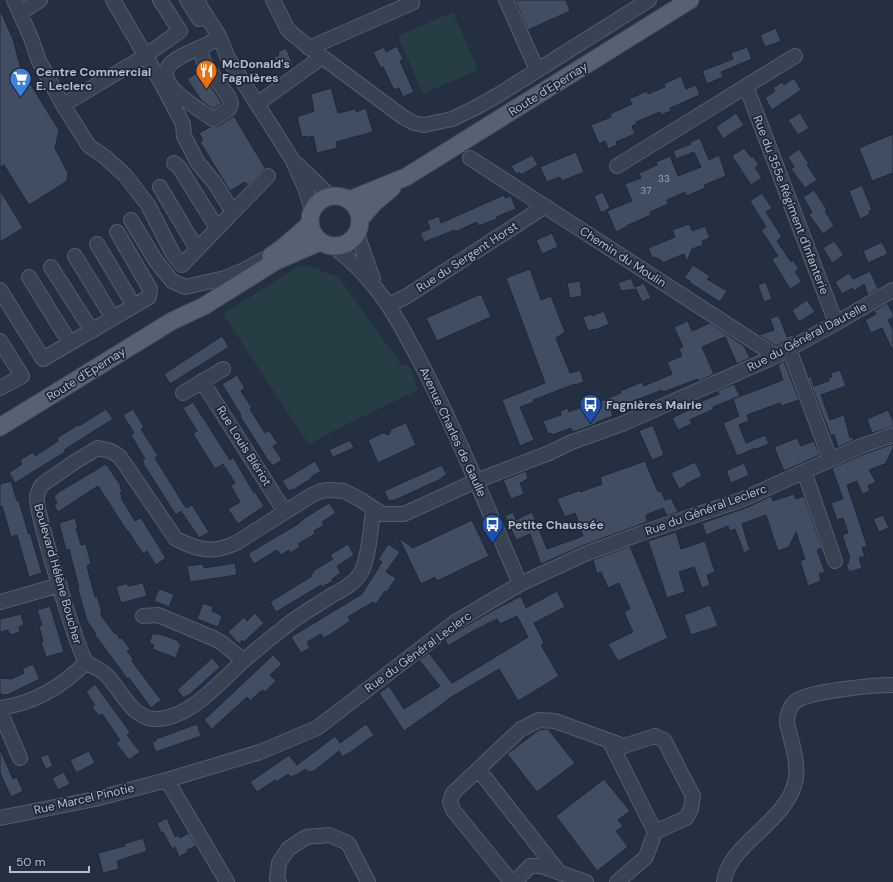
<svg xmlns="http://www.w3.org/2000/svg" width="893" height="882" font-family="'DM Sans',sans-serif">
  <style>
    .green { fill: #263e43 }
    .building { fill: #404d62; stroke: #1f2939 }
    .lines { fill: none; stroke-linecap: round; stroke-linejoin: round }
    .minor-casing { stroke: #545d6c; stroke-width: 16 }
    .major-casing { stroke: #424b5b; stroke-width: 19 }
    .minor { stroke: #394252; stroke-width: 14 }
    .major { stroke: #576172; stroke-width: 17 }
    .labels { text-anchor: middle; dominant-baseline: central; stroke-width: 3.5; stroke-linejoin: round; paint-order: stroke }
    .number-label { font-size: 10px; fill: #98a1b2 }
    .poi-label { font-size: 12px; font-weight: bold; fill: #b6bdcc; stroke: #1d2737; text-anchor: start }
    .street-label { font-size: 12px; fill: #b6bdcc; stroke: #1d2737 }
  </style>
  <rect width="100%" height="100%" fill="#242f42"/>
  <path class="green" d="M453,12L478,70L423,94L398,36Z
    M299,266L311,267L338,277L401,364L410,367L418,390L325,435L309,445L223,314Z"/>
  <path class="building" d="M515,0H566L570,11L528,30Z
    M0,10L13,39L21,69L59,130L55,148L68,173L67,181L29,205L4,165L0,167Z
    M776,28L781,41L765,47L760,35Z
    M397,46L403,59L400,61L414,92L403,97L399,88L394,90L383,67L381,68L373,52L384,47L386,52Z
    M747,47L752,59L721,72L723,77L707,84L702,71L733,59L731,53Z
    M286,48L293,65L280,70L274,57L279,55L278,52Z
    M200,71L222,103L213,109L201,100L187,79Z
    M681,76L686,89L696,85L700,95L670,108L671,111L661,115L660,112L636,122L637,124L632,126L635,134L616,142L617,145L608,149L605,141L599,144L591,125L611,117L610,114L632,104L629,99L647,91L648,94L665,87L664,84Z
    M794,78L801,90L772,110L765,98L775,91L773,88L782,82L784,85Z
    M331,88L338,113L356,109V112L366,108L373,132L336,142L337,148L317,153L313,136L308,138L307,136L302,137L297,117L314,111L311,94Z
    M736,113L744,125L723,139L716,127Z
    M800,113L809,128L798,135L788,120Z
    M234,116L265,168L248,185L245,182L230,191L200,142L203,140L199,133L210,127H213L218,126Z
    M893,134V173L872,181L859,148Z
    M700,138L709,160L719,155L726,176L704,185L705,188L687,196L685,192L667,200L668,204L650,212L651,215L626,226V227L616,232L607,211L632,201L625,184L641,178L639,173L657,165L656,162L670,156L678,176L701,167L694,152L676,159L673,151L691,144L690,142Z
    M744,148L751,157L753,156L759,165L755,168L762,178L751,185L732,156Z
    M799,149L809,164L807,165L817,180L805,188L791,169L794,167L788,157Z
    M576,152L584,172L562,181L560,177L547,182L540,167Z
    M532,155L538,165L521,175L519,172L516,174L511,166Z
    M862,185L872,210L869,211L870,214L860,219L849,191Z
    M0,190L23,228L0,242Z
    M814,190L827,210L825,211L834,226L823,234L809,215L812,212L803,197Z
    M603,192L610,208L601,213L594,196Z
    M762,193L772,208L766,212L782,237L777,241L791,262L793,260L799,269L795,272L802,282L790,289L772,259L778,256L761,230L766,227L750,201Z
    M504,195L505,198L511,196L516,209L496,217L497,219L478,226L477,222L455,232V230L424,242L420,233L430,229L427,221L439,216L441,223Z
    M689,224L692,231L705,226L710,238L702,241L703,245L692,249L687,262L684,254L662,263L661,260L654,257L652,258L648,248L675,237L672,230Z
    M552,233L558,247L542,254L536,240Z
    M834,241L844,255L832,263L823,248Z
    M882,242L888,254L868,263L863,251Z
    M693,265L710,276L707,279L727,291L720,302L689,282L690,281L684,278Z
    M530,269L541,300L551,296L565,332L556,338L570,373L580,370L584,382L575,385V384L533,400L534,402L520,407L534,440L520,446L502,400L545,383L506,278Z
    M870,271L878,289L868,295L864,284L854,291L852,288L842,294L835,282L849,273L853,279Z
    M631,278L635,287L644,283L651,298L642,302L636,289L621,291L618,283Z
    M580,281L582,296L570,298L567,283Z
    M766,282L772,299L764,302L758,285Z
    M481,294L491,317L437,341L426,318Z
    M807,300L815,312L799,322L792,310Z
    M887,303L893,314V317L888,320L893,330V352L882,328L871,333L865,320L876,314L874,311Z
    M604,311L609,324L595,330L594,329L588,331L583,317L591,314L592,316Z
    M776,316H779L787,337L793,335L794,337L776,346L759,335L774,330L770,319Z
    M688,321L692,331L710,323L744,346L750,358L737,364L725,337L702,347L714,374L699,381L698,379L663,392L662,390L611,410L613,416L595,423L596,424L573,432L571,428L552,435L551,433L548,434L543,421L561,415L560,411L568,408L569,412L592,403L593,404L621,393L620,391L642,382L644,386L672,374L667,362L682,356L679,349L683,347L674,327Z
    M222,336L229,347L170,384L164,374Z
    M784,361L799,400L781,406L780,403L747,415L749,421L739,425L746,443L765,435L769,444L757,449L756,448L737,456L723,423L739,416L733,399L783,380L778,365Z
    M840,370L846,386L821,395L830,420L844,415L850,438L852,437L854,440L838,447L834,434L831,436L808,377L811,376L814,386L829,381L828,378L832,377L831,373Z
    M237,375L245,388L241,391L252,408L250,409L265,433L269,430L278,444L273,446L282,460L272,466L270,462H269L243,421L240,416L241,415L222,384Z
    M734,384L740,396L713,407L714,409L690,420L692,424L678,430L672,418L697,406L696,404L719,394L717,391Z
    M193,402L230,460L233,457L254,493L255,492L264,506L238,524L228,509L240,502L231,486L235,483L223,464L215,469L210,461L193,434L197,431L183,408Z
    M106,409L113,419L64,450L65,452L15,483L9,473L22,464L20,460L33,452L35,456L58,441L57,438L78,425L79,426Z
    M133,409L144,427L141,429L158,456L155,458L186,508L192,505L209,532L199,538L181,511L176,515L144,465L142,460L145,459L131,435L134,433L123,415Z
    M888,410L893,420V427L872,433L867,419Z
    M406,423L416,445L378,463L368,440L383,433L389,435L391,429Z
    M653,425L664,455L652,460L639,431Z
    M797,438L801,446L814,441L820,455L784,471L774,447Z
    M350,440L354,448L333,457L329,450Z
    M893,444V449L885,464L869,470L876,482L868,486L870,491L862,494L857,481L847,485L867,546L862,548L865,556L859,558L862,568L849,572L846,564L849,563L848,559L850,558L842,535L848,533L843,518L837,520L831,503L843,499L832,468L864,454Z
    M315,461L321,471L311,477L312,478L293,490L292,489L289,491L282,481Z
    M645,461L658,492L661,491L665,500L671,498L678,512L667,516L663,508L646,515L647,522L582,546L541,564L530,534L516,540L505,516L513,512L516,520L532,512L547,549L583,536L575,513L565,517L557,499L580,490V492L602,484L600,477Z
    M695,462L702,476L686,484L687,485L679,489L671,473Z
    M744,463L749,475L731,483L726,471Z
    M106,464L121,486L120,487L122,491L120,493L122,497L121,498L135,521L140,518L143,521L166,558L156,565L147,551L143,554L128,531H127L98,486L58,512L54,505L57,503L54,497L57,494V493Z
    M442,465L447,475L442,477L443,478L393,501V500L389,501L384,491Z
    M526,471L528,479L520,483L524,494L511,499L503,480Z
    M11,481L17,501H19L28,532L27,533H30L42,573L29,577L17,535L11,537L2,506L0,507V484Z
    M794,494L796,499L804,496L822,548L817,550L825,572L819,574L821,581L808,586L800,561L805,559L796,532L789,547L778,551L766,515L742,524L750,550L744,553L735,529L730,531L728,526L706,535L702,523L748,507L771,496L773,501Z
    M329,503L336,513L322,522L324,525L314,531L315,534L298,544L300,547L290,553L289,550L281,555L277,550L254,564L249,556V553L298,524L306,517Z
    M883,515L889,528L879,532L873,519Z
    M75,518L78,528H76L81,545L86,544L91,564L87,566L95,597L97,596L102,612L100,614L115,634L116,633L120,639L121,637L130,649L127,651L133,659L132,661L161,700L151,708L129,678L127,679L121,670L95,635L96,634L87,621L78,589L79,588L69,549L66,550L59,523Z
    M472,520L489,556L437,581L435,577L421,584L399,538L413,548Z
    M676,532L681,549L705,541L715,572L707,575L710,585L702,588L694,567L679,572L685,592L667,598L648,541Z
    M348,544L354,555L337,566L341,573L332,579L333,581L322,587L321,585L276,612L270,602L312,576L311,574L314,572L313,571L333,559L330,555Z
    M388,544L400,552L386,572L396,578L387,592L385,591L376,604L373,602L348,617L350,621L328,636L323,638L321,634L307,642L310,648L301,653L291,637L362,594L382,562L378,560Z
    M630,546L668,638L618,661L608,644L633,632L624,612L630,609L619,583L608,588L601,572L597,574L593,560Z
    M235,563L237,575L190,582L187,566L203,564L204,568Z
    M127,583L128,586L143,583L147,596L121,603L116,587Z
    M159,589L174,594L169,607L154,601Z
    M557,591L565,607L534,623L544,643L541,645L559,676L518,701L499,669L448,699V700L404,731L379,693L389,686L404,709L440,686L419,660L429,653L452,683L459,679L528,637L517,616L500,624L497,619L473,631L448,646L445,640L459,630L494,610L521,596L526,608Z
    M203,603L213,607L212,611L222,616L218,627L197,619Z
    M710,605L718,626L691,635L684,615Z
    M50,606L64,652L46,657L41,642L43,641L39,626L42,625L37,610Z
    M255,613L264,623L244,642L242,640L239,644L228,632L244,617L247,621Z
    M21,614L24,625L19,627L20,632L10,635L8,630L0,632V619Z
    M153,633L157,635V633L179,641L178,643L181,644L176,658L152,649L154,645L149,643Z
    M273,655L282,664L270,675L276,681L265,692L262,690L250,701L247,697L212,729L204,720Z
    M212,658L220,667L188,696L187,695L184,698L177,690Z
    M33,664L40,679L7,695L0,694V678L11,679L24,673L22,669Z
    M95,684L130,732L127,735L140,752L129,760L116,743L120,740L102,714L99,716L92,707L95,705L86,692Z
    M197,724L201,736L156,752L152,742L156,741V739Z
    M366,724L374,735L348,754V753L342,757L339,751L314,771L308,772L306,769L296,775L290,777L288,774L276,782L275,780L257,792L250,782L289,755L297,765L335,736L340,743Z
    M540,729L542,730L544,729H548L575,763L537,792L507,754Z
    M0,749L13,779L17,777L23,791L11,797L0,773Z
    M89,751L95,763L76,773L70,760Z
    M48,754L53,766L46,769L40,757Z
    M64,772L70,784L58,790L52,778Z
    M604,779L630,811L618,820L623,826L616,831L628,847L597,871L556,816Z
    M167,818L175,837L179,835L180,838L189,833L196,846L187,850L188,852L179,857L175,847L172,849L163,832L161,833L157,823Z
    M143,838L147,851L117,861L119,869L103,873L98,853L125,846L124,844Z"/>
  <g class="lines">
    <defs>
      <path id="minor" d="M14,0L31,38L39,61L63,105L89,146L105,157L125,175L148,205L173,254L182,265L233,212L214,182L198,163L184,136L183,124L159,79L113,0
        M187,0L199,19
        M198,0L200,6L219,36L228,58L292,159L306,190L312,211
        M273,0L288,30L306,45L403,117L414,123L424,125L452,119L477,107L498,95L649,0
        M506,0L537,70
        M20,13L40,0
        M309,48L412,3
        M200,49L204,62L228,96L231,103L229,109L213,119C199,109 146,80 174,61C186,52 200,49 213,41
        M746,86L836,323
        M257,104L322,57
        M63,105L145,56L180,31L160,0
        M470,158L776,356
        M174,163L179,167L217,228
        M298,165L330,196
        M617,166L795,56
        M160,187L197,249
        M233,212L268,176
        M131,220L156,261L172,281L185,287L225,278L244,270L268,257
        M357,234L373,279
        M97,244L134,306
        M334,247C380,282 400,323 426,373C461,442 490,514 520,584
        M75,256L113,318
        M51,267L92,331
        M29,277L70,343
        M0,290L43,359L149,297L150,289L117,232
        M389,305L407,296L544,207
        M0,341L22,376L0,388
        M789,349L830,459
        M202,381L285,512
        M183,393L223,369
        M804,471L835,561
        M373,509C371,527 369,560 360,574C354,584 340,591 331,596C314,607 296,617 281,630C268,640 255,651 242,662C220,682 191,717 158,719C130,720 122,688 104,673C99,668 89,666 85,660C77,647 34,508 37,497C37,494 40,487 42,485C45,482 50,479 53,477C68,466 82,457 98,448L111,451L120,457L176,539C198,550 212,554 236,543L312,495L321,491L329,490L344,491L361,500L382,514H404L476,481L549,453L572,442L622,424L776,356L836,323L893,290
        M0,602L60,585
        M143,616L158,615L213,638L222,643L244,661
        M0,708C34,703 63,686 86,662
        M0,711L20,758
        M610,742L655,832
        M478,769L558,871
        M167,780L227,882
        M0,818L95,799L167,780L260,752L317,728L454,623L520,584L585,554L639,534L741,500L861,446L893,435
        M279,882L277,879L279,863L288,849L306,837L329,835L348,843L368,882
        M511,882L509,879L453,810L450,802L453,793L521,729L539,720L555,721L624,746L655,736L664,740L693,796L691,809L686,818L655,832L646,857L617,882
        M515,882L530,866H541L586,882
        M724,882C728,843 789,822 796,778C798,760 791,741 787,723C787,715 789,707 796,701C810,691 874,685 893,685"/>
      <path id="major" d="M310 221a25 25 0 1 1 50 0a25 25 0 1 1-50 0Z
        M349,200L406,177L690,0
        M360,219L374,203L392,188
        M271,256L286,245L310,224
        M0,427L172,321L204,306L276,261L320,242"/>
    </defs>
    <use href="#minor" class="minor-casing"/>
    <use href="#major" class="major-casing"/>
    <use href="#minor" class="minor"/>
    <use href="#major" class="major"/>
  </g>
  <defs>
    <symbol id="restaurant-pin" viewBox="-11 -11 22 30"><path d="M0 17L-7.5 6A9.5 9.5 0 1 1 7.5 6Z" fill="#e8710a" stroke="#1d2737"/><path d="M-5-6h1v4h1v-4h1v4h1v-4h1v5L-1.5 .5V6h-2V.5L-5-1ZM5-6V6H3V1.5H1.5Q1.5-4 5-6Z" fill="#fff"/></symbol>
    <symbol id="supermarket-pin" viewBox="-11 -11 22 30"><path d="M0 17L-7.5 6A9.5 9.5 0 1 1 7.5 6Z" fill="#3f7fe0" stroke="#1d2737"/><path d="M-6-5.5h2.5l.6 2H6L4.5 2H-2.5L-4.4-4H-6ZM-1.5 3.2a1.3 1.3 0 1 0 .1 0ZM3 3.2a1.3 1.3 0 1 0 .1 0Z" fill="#fff"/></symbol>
    <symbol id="bus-pin" viewBox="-11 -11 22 30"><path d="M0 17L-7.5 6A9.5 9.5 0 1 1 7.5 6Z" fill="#1a4fb4" stroke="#1d2737"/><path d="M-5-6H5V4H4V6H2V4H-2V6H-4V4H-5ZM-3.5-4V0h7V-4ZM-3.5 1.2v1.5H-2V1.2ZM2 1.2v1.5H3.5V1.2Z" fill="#fff"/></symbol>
  </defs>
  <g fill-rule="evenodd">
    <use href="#restaurant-pin" x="194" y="58" width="25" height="34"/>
    <use href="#supermarket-pin" x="8" y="66" width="25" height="34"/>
    <use href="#bus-pin" x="578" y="392" width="25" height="34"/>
    <use href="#bus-pin" x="480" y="512" width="25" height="34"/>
  </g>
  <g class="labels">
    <g class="number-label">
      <text x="664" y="178">33</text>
      <text x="646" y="190">37</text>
    </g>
    <g class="poi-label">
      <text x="222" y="64">McDonald's<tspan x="222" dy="14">Fagnières</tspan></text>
      <text x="36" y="72">Centre Commercial<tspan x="36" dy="14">E. Leclerc</tspan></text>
      <text x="606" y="405">Fagnières Mairie</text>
      <text x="508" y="525">Petite Chaussée</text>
    </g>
    <g class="street-label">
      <text transform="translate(548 89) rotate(-32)">Route d'Epernay</text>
      <text transform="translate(791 205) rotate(69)">Rue du 355e Régiment d'Infanterie</text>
      <text transform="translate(467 257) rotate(-33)">Rue du Sergent Horst</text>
      <text transform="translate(623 257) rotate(33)">Chemin du Moulin</text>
      <text transform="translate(807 337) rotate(-28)">Rue du Général Dautelle</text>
      <text transform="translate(86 374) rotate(-32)">Route d'Epernay</text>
      <text transform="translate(453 432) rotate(65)">Avenue Charles de Gaulle</text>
      <text transform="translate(244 446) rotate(58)">Rue Louis Blériot</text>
      <text transform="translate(706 510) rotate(-20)">Rue du Général Leclerc</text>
      <text transform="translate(58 574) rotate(74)">Boulevard Hélène Boucher</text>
      <text transform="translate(418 652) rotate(-36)">Rue du Général Leclerc</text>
      <text transform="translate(84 799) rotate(-13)">Rue Marcel Pinotie</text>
    </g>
  </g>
  <path d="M10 866v6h79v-6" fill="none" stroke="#b6bdcc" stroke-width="2"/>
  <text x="16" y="866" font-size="12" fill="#b6bdcc" stroke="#1d2737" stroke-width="3" paint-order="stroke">50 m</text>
</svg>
